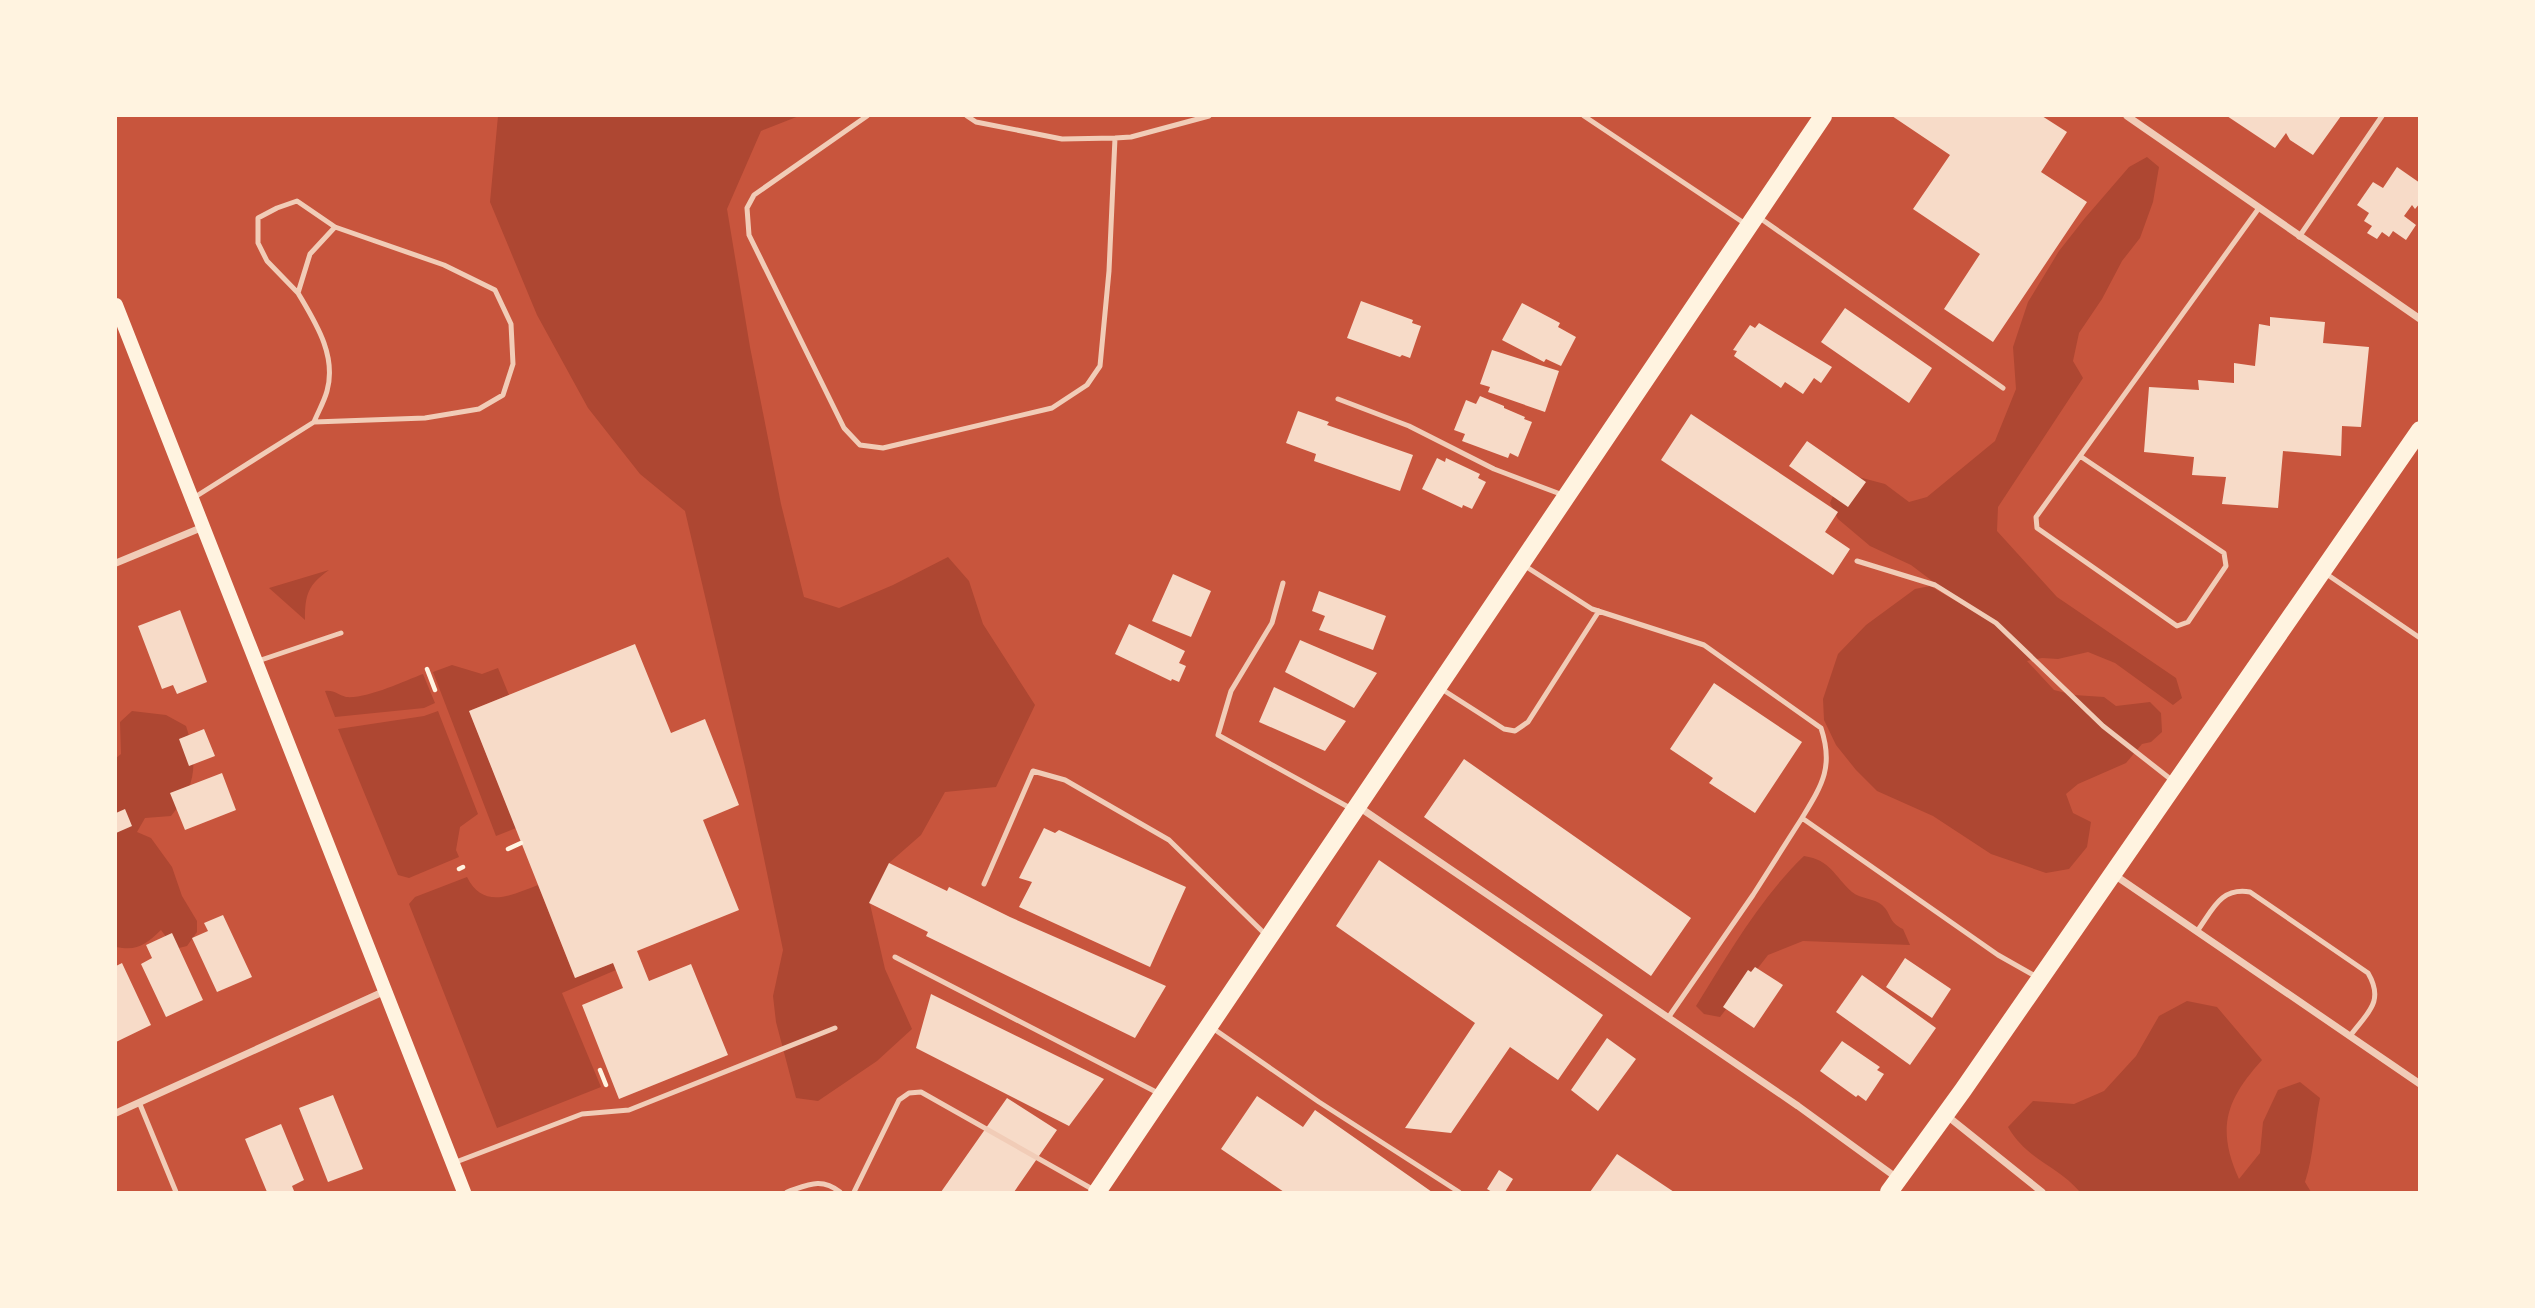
<svg xmlns="http://www.w3.org/2000/svg" width="2535" height="1308" font-family="'Roboto Serif',serif">
  <style>
    .green { fill: #ae4732 }
    .building { fill: #f7dbc8 }
    .lines { fill: none; stroke-linecap: round; stroke-linejoin: round }
    .path { stroke: #fff3e0; stroke-width: 4.5 }
    .service { stroke: #f1ccb7; stroke-width: 5 }
    .minor { stroke: #f1ccb7; stroke-width: 7 }
    .secondary { stroke: #fff3e0; stroke-width: 14 }
    .primary { stroke: #fff3e0; stroke-width: 18 }
  </style>
  <rect width="100%" height="100%" fill="#c8553d"/>
  <path class="green" d="M498,116H799L761,131L727,209L750,347L781,504L804,597L839,608L893,585L948,557L969,581L983,624L1035,705L996,787L945,792L921,835L889,863L870,904L885,969L912,1029L877,1061L818,1101L796,1098L776,1022L773,996L783,950L745,767L685,511L640,474L588,408L537,315L490,202Z
    M2147,157L2159,167L2153,202L2140,238L2122,261L2102,299L2079,333L2073,361L2083,378L1998,507L1997,531L2057,597L2176,678L2182,698L2173,705L2115,663L2088,652L2058,659L2042,658L2027,661L2054,690L2074,695L2104,697L2116,706L2150,702L2161,713L2162,732L2151,742L2142,744L2126,763L2078,784L2066,794L2073,813L2091,822L2087,847L2069,869L2046,873L1991,854L1933,816L1877,791L1856,770L1836,745L1824,720L1823,699L1838,654L1866,625L1915,589L1930,586L1968,608L1911,565L1870,546L1838,519L1830,503L1843,473L1885,484L1909,502L1927,497L1995,441L2016,389L2013,347L2028,302L2059,251L2085,218L2129,167Z
    M329,570C308,585 305,594 305,620L269,588Z
    M452,665L482,674L498,668L509,695L469,711L516,828L496,836L433,672Z
    M423,674L435,703L424,708L335,717L325,691C335,690 338,695 346,697C367,699 404,681 423,674Z
    M132,711L166,715L186,726C198,763 197,785 171,816L145,818L137,832L151,838L172,867L182,896L197,921V932L187,946L175,949L161,930C145,945 138,951 116,947V758L121,754L120,722Z
    M438,711L478,814L460,827L456,850L459,857L409,878L398,875L338,729L424,716Z
    M1804,856C1831,860 1834,876 1852,892C1860,899 1874,898 1882,905C1892,914 1888,922 1903,929L1910,945L1803,941L1768,955L1720,1017L1704,1014L1696,1006C1727,956 1761,897 1804,856Z
    M467,877C483,910 512,895 538,885L575,978L613,963L616,970L562,993L601,1087L497,1128L409,904L415,897Z
    M2187,1001L2217,1007L2262,1060C2226,1100 2216,1128 2239,1179L2260,1153L2263,1122L2278,1090L2300,1082L2320,1098C2314,1126 2314,1155 2305,1182L2311,1192H2080C2057,1165 2028,1161 2008,1127L2033,1101L2074,1104L2104,1091L2136,1056L2159,1016Z"/>
  <path class="building" d="M1892,116H2042L2067,132L2041,172L2087,202L1993,342L1944,309L1980,254L1913,209L1950,155Z
    M2227,116H2341L2313,155L2290,140L2286,133L2275,148Z
    M2397,167L2420,183V203L2415,209L2412,205L2404,216L2416,225L2406,240L2393,231L2389,237L2382,232L2377,239L2367,233L2372,226L2364,221L2369,213L2357,205L2373,182L2383,188Z
    M1361,301L1413,320L1412,323L1421,326L1410,358L1402,355L1400,357L1347,338Z
    M1522,303L1560,323L1558,327L1576,337L1561,366L1546,359L1544,362L1502,340Z
    M1845,308L1932,368L1909,403L1821,342Z
    M2270,317L2325,322L2323,343L2369,347L2361,427L2342,426L2341,456L2283,451L2278,508L2222,504L2226,477L2192,475L2194,457L2144,452L2149,387L2199,390L2198,380L2234,383V363L2255,366L2259,324L2270,326Z
    M1759,323L1832,367L1821,383L1814,378L1803,394L1785,382L1781,388L1734,356L1737,351L1733,350L1750,325L1755,328Z
    M1492,350L1559,371L1545,412L1488,392L1490,387L1480,384Z
    M1480,396L1504,406V408L1525,417L1524,419L1532,422L1518,457L1510,453L1508,458L1462,441L1465,434L1454,430L1466,400L1476,404Z
    M1298,411L1329,422L1327,425L1413,455L1400,491L1314,461L1316,454L1286,443Z
    M1691,414L1838,512L1825,532L1850,549L1833,575L1661,460Z
    M1807,441L1866,482L1848,507L1789,466Z
    M1437,458L1445,462L1446,458L1480,474L1478,478L1486,482L1472,509L1463,505L1462,508L1422,489Z
    M1173,574L1211,591L1191,637L1152,621Z
    M1319,591L1386,616L1373,650L1319,630L1325,616L1312,611Z
    M180,610L207,682L177,694L173,685L162,689L138,626Z
    M1129,624L1185,651L1179,663L1186,666L1179,682L1172,679L1171,681L1115,654Z
    M1300,640L1377,673L1354,708L1285,672Z
    M635,644L671,733L705,719L739,805L703,820L739,910L637,951L649,981L691,964L728,1055L619,1099L582,1005L623,988L613,963L575,978L469,711Z
    M1714,683L1802,742L1755,813L1709,783L1713,778L1670,749Z
    M1274,687L1346,721L1325,751L1259,722Z
    M204,729L215,756L189,766L179,739Z
    M1464,759L1691,918L1651,976L1424,817Z
    M222,773L236,810L185,830L170,793Z
    M125,809L132,826L116,833V813Z
    M1044,828L1055,833L1059,830L1186,887L1150,967L1019,907L1032,882L1019,878Z
    M1379,860L1603,1015L1558,1080L1510,1047L1451,1133L1405,1128L1475,1023L1336,926Z
    M889,863L947,891L949,887L1010,917L1166,986L1135,1038L926,936L928,932L869,903Z
    M223,915L252,977L217,992L192,938L208,931L204,923Z
    M172,933L203,1000L166,1017L141,964L152,958L146,945Z
    M1905,958L1951,989L1932,1018L1886,987Z
    M122,963L151,1025L116,1042V966Z
    M1755,967L1783,985L1754,1028L1723,1007L1748,970L1751,972Z
    M1862,975L1936,1028L1910,1065L1836,1012Z
    M931,994L1104,1079L1069,1126L916,1048Z
    M1607,1038L1636,1059L1598,1111L1571,1090Z
    M1842,1041L1880,1067L1877,1070L1884,1074L1866,1101L1858,1095L1856,1097L1820,1071Z
    M333,1095L363,1169L328,1182L299,1108Z
    M1257,1096L1303,1127L1315,1110L1432,1192H1284L1221,1149Z
    M1007,1098L1057,1130L1014,1192H941Z
    M281,1124L304,1180L292,1186L294,1191L290,1192H267L245,1139Z
    M1617,1154L1674,1192H1590Z
    M1499,1170L1513,1179L1505,1192H1492L1487,1189Z"/>
  <g class="lines">
    <path class="path" d="M427,669L435,690
      M508,849L521,843
      M459,869L463,867
      M600,1070L606,1085"/>
    <path class="service" d="M867,116L754,195L747,208L749,235L844,428L860,445L883,448L1052,408L1087,385L1100,366L1109,271L1115,138
      M967,116L976,122L1062,139L1115,138L1131,137L1209,116
      M1584,116L1747,225
      M1757,216L2003,388
      M2299,237L2382,116
      M298,293L267,261L258,243V218L277,208L297,201L335,227
      M1338,399L1409,426L1494,469L1563,495
      M2080,456L2224,553L2226,566L2188,622L2177,626L2037,528L2036,517L2259,208
      M195,497L314,422L425,418L479,409L503,395L513,364L511,324L495,290L444,265L335,227L310,254L298,293C315,322 337,355 327,391C324,402 318,412 314,422
      M1857,561L1935,585L1996,623L2103,726L2173,781
      M1525,566L1592,609L1704,645L1821,728C1834,767 1822,785 1802,818L1998,955L2037,977
      M2325,573L2420,638
      M1283,583L1272,623L1231,691L1218,735L1350,808
      M258,661L341,633
      M1440,688L1504,729L1515,731L1528,722L1599,611
      M984,884L1033,771L1065,780L1169,840L1267,936
      M2198,930C2213,909 2221,887 2250,892L2368,973C2385,1002 2367,1013 2350,1036
      M895,957L1160,1094
      M1668,1018L1753,895L1802,818
      M1211,1027L1319,1102L1459,1192
      M139,1102L176,1192
      M456,1162L582,1114L629,1110L835,1028
      M787,1192C808,1185 821,1177 840,1192
      M854,1192L899,1100L909,1093L921,1092L1094,1190"/>
    <path class="minor" d="M2127,116L2420,319
      M116,563L203,527
      M1359,807L1798,1106L1897,1178
      M2113,874L2420,1084
      M116,1113L385,991
      M1946,1115L2042,1192"/>
    <path class="secondary" d="M116,305L464,1192"/>
    <path class="primary" d="M1097,1192L1823,116
      M1889,1192L1963,1090L2420,430"/>
  </g>
  <rect width="2535" height="1308" fill="none" stroke="#fff3e0" stroke-width="234"/>
</svg>
